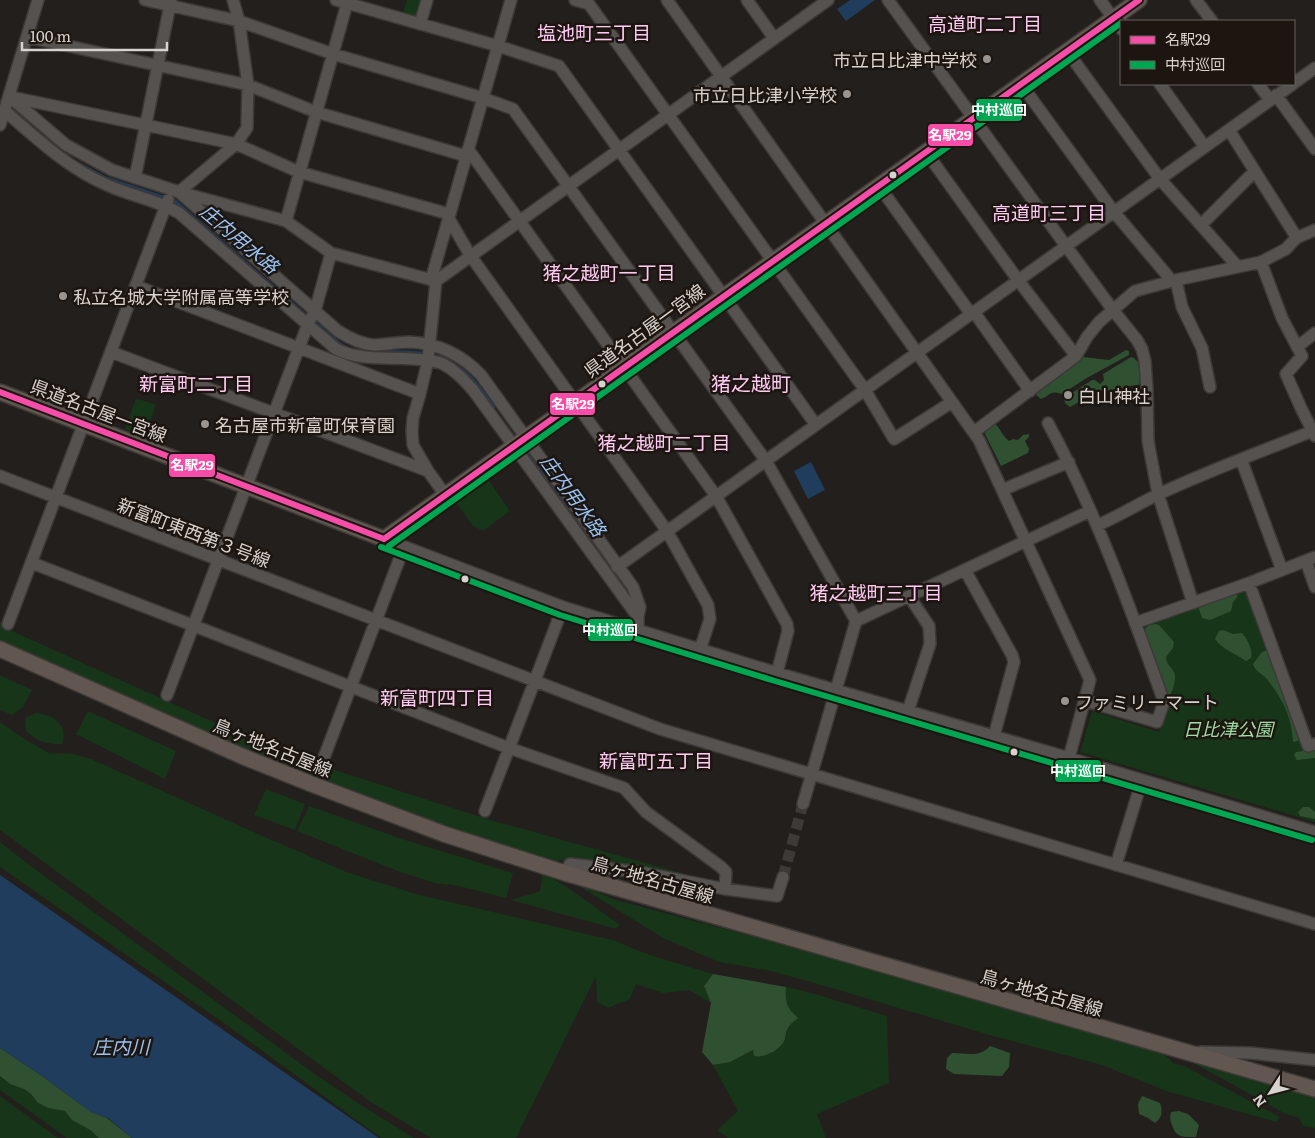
<svg xmlns="http://www.w3.org/2000/svg" width="1315" height="1138" font-family="Literata,'Noto Sans JP',serif">
  <style>
    .green { fill: #173519 }
    .forest { fill: #2f5131 }
    .water { fill: #203d5e }
    .lines { fill: none; stroke-linecap: round; stroke-linejoin: round }
    .stream { stroke: #203d5e; stroke-width: 3 }
    .minor-tunnel { stroke: #3e3a37; stroke-width: 11; stroke-dasharray: 11 5.5; stroke-linecap: butt }
    .minor-casing { stroke: #3d3937; stroke-width: 14 }
    .major-casing { stroke: #3d3937; stroke-width: 18 }
    .minor { stroke: #555250; stroke-width: 11 }
    .major { stroke: #615650; stroke-width: 15 }
    .bus-1-casing { stroke: #1c1510; stroke-width: 10 }
    .bus-2-casing { stroke: #1c1510; stroke-width: 10 }
    .bus-1 { stroke: #f54da8; stroke-width: 6 }
    .bus-2 { stroke: #00a651; stroke-width: 6 }
    .poi-dot { fill: #999490; stroke: #1c1510; stroke-width: 2 }
    .bus-dot { fill: #d8d3cf; stroke: #1c1510; stroke-width: 2 }
    .labels { text-anchor: middle; dominant-baseline: central; stroke-width: 5; stroke-linejoin: round; paint-order: stroke }
    .poi-label { font-size: 18px; fill: #d8d3cf; stroke: #1c1510; text-anchor: start }
    .street-label { font-size: 18px; fill: #d8d3cf; stroke: #1c1510 }
    .park-label { font-size: 18px; font-style: italic; fill: #9fdea2; stroke: #1c1510 }
    .neighbourhood-label { font-size: 19px; fill: #ffcaf3; stroke: #1c1510 }
    .water-label { font-size: 19px; font-style: italic; fill: #99c3f5; stroke: #1c1510 }
    .quarter-label { font-size: 20px; fill: #ffcaf3; stroke: #1c1510 }
    .line-badge { stroke: #1c1510; stroke-width: 2 }
    .badge-label { font-size: 14px; text-anchor: middle; font-weight: bold; fill: #fff }
  </style>
  <rect width="100%" height="100%" fill="#231f1c"/>
  <path class="green" d="M407,0H423L419,15L415,18L402,15Z
    M136,398L156,405L145,436L125,429Z
    M487,478L510,511L483,531L473,526L455,501Z
    M1243,589L1247,591L1315,749V822L1080,752L1092,711L1159,732L1168,702L1141,627Z
    M0,623L12,631L240,734L338,771L487,819L714,882L640,869L564,860L552,862L476,840L245,751L0,646Z
    M0,675L32,690L23,707L12,715L0,710Z
    M88,711L176,751L165,779L76,734Z
    M35,713C52,714 69,724 62,744C46,744 38,742 26,731L25,718Z
    M0,722L26,740L49,753L74,754L91,759L267,838L349,873L416,894L616,941C647,956 680,964 713,974L704,986L711,1003L689,990L663,993L636,984L630,999L608,1008L597,1002L596,976L516,1138H431L372,1103L0,830Z
    M266,789L305,804L295,830L254,815Z
    M309,806L402,839L513,873L506,898L459,886L435,883L400,872L297,831Z
    M0,842L28,864L319,1077L367,1109L414,1138H381L238,1033L0,867Z
    M543,874C552,875 558,883 567,887L620,925L616,929L511,900L540,891Z
    M574,883L616,900L833,958L1164,1054L1173,1063L1184,1066L1280,1117L1276,1122L1166,1091L1102,1065L986,1034L808,981L766,970L719,962L665,939Z
    M786,987L812,993L887,1016L889,1083L817,1114L826,1138H728L717,1130L738,1111L713,1065L730,1062L753,1050L786,1037L787,1030L792,1022L785,998Z
    M1188,1060L1315,1098V1128L1303,1126L1299,1118L1286,1114Z
    M0,1076L10,1084L24,1089L31,1094L38,1103L48,1108L65,1111L72,1120L90,1130L99,1138H67L0,1090Z
    M0,1096L58,1138H0Z"/>
  <path class="forest" d="M1126,350L1129,351V355L1085,379L1062,394C1049,390 1052,395 1041,399L1035,394L1083,357L1109,360Z
    M1131,357L1134,358L1140,364V383L1138,385L1130,386L1081,401L1070,407L1065,403L1064,398L1092,380H1095L1100,384L1104,380L1103,374Z
    M995,424C1001,429 1003,437 1009,441L1013,439L1018,440L1023,435L1029,434V437L1025,441L1029,449L1028,453L1001,466L985,434V431Z
    M1235,592L1238,596L1233,602L1231,611L1210,620L1202,618L1198,606Z
    M1155,624L1159,625L1174,642L1173,648L1166,657C1166,664 1171,666 1174,672C1177,678 1173,691 1169,697L1168,696L1144,630L1149,625Z
    M1223,630L1233,634L1242,633C1248,640 1253,650 1251,658L1246,661C1235,653 1223,650 1215,639L1219,631Z
    M1268,650L1302,740L1293,742C1292,716 1282,698 1266,678C1261,673 1255,671 1253,664L1262,652Z
    M1315,749V758L1297,760L1294,755L1296,752Z
    M1303,807H1309L1315,812V819L1300,816L1298,812Z
    M713,974L786,987C785,1002 786,1007 798,1018C794,1021 789,1025 787,1030C785,1034 786,1040 782,1044C776,1052 763,1058 754,1056L753,1050L730,1062L713,1065L702,1052L711,1003L704,986Z
    M990,1046L1010,1053L1009,1067L1002,1076L954,1074L946,1069L947,1058L952,1053C967,1053 979,1058 990,1046Z
    M0,1048L42,1076L91,1112L107,1118L132,1138H99L90,1130L72,1120L65,1111L48,1108L38,1103L31,1094L24,1089L10,1084L0,1076Z
    M1142,1096L1160,1103C1163,1113 1162,1117 1155,1123L1148,1118L1139,1114L1138,1104Z
    M1179,1111L1188,1114L1199,1125L1196,1137C1183,1137 1176,1138 1172,1125C1170,1120 1170,1118 1171,1112Z"/>
  <path class="water" d="M850,0H875L846,21L837,9Z
    M811,462L825,490L808,499L794,471Z
    M0,875L379,1138H132L108,1118L91,1112L42,1076L0,1048Z"/>
  <g class="lines">
    <path class="stream" d="M78,163L106,178L175,201L308,317
      M313,321L339,343L349,349
      M375,352C404,351 438,350 461,369C475,379 484,394 494,407
      M525,450L601,556"/>
    <path class="minor-tunnel" d="M783,877L803,804"/>
    <defs>
      <path id="minor" d="M145,0L239,21L333,54L483,98L513,109L766,461L856,621L803,804
        M336,0L498,46L559,66L816,425
        M575,0L589,4L865,390L894,439L952,402
        M667,0L979,440L1090,680L1069,758
        M747,0L774,38
        M888,0L1066,246L1113,310L1137,340L1142,349L1145,361L1147,389L1148,441L1158,494L1193,603
        M1100,0L1121,29
        M1196,0L1212,21
        M420,24L427,0
        M27,37L248,85L316,112L466,156
        M1067,51L1160,179L1238,267
        M1294,83L1315,68
        M1021,84L1114,212L1172,281
        M1160,84L1205,147
        M1258,84L1270,100
        M1276,95L1315,149
        M10,97L66,145L112,170L179,192L286,221L331,253L436,281
        M11,97L236,144L299,172L449,214
        M5,111C37,139 68,168 107,185C131,196 157,200 179,213L336,349C360,361 386,357 413,359C423,360 434,360 443,364C455,370 464,380 473,390L638,617V631
        M0,125L38,0
        M1229,130L1297,238
        M468,149L716,496L787,624L788,631L777,673
        M926,152L1018,280L1076,356L1087,337L1099,322L1135,291L1176,280L1261,262L1286,249L1296,238L1315,230
        M135,178L171,0
        M879,186L971,314
        M179,192L338,331C349,338 361,344 374,345C385,345 397,342 409,342C438,343 461,354 481,375L633,587L640,607L638,617
        M179,192L236,144L247,128L248,85L239,21L233,0
        M448,217L470,255L667,531L708,605L710,619L700,650
        M286,221L348,0
        M1201,225L1255,171
        M1261,262L1282,318L1302,356L1286,374L1301,408L1315,436
        M431,280L511,0
        M1176,280L1182,307L1202,348L1210,387
        M136,286L420,394
        M974,312L1030,391
        M1297,347L1315,333
        M111,352L428,471
        M1048,423C1096,512 1130,607 1164,702L1157,722L1086,701
        M974,432L1076,356
        M1241,459L1282,570
        M0,476L660,729L1315,924
        M1002,490L1069,462
        M446,496L428,471L413,445L412,431L413,418L420,394L428,360L436,281L828,0
        M1098,525C1119,516 1138,504 1159,494C1210,470 1263,451 1315,430
        M384,539L563,607L777,673L1069,758L1315,832
        M1306,561L1315,587
        M32,563L509,748L624,788L646,812L721,867L726,872L725,889
        M617,567L1293,84
        M965,570L1012,655L1014,662L994,736
        M1249,583L1308,746L1315,744
        M856,621L1090,511
        M1135,623L1249,583L1315,557
        M8,624L168,200
        M167,695L308,324L315,311L331,253
        M908,711L930,644L929,626L909,596
        M323,760L404,547
        M485,811L563,607
        M1116,865L1142,780
        M565,873L570,864L640,872L725,889L777,896L783,877
        M1200,1052L1250,1053L1315,1060"/>
      <path id="major" d="M0,392L384,539L1139,0
        M0,649L244,757L314,785L444,834L565,873L1315,1089"/>
    </defs>
    <use href="#minor" class="minor-casing"/>
    <use href="#major" class="major-casing"/>
    <use href="#minor" class="minor"/>
    <use href="#major" class="major"/>
    <defs>
      <path id="bus-1" d="M0,392L384,539
        M384,539L1139,0"/>
      <path id="bus-2" d="M389,546L1121,23
        M381,547L560,615L775,681L1312,840"/>
    </defs>
    <use href="#bus-1" class="bus-1-casing"/>
    <use href="#bus-2" class="bus-2-casing"/>
    <use href="#bus-1" class="bus-1"/>
    <use href="#bus-2" class="bus-2"/>
  </g>
  <g class="poi-dot">
    <circle cx="987" cy="59" r="5"/>
    <circle cx="847" cy="94" r="5"/>
    <circle cx="63" cy="296" r="5"/>
    <circle cx="1068" cy="395" r="5"/>
    <circle cx="205" cy="424" r="5"/>
    <circle cx="1065" cy="701" r="5"/>
  </g>
  <g class="bus-dot">
    <circle cx="893" cy="175" r="4.5"/>
    <circle cx="602" cy="384" r="4.5"/>
    <circle cx="465" cy="579" r="4.5"/>
    <circle cx="1014" cy="752" r="4.5"/>
  </g>
  <g class="labels">
    <g class="poi-label">
      <text x="977" y="59" text-anchor="end">市立日比津中学校</text>
      <text x="837" y="94" text-anchor="end">市立日比津小学校</text>
      <text x="73" y="296">私立名城大学附属高等学校</text>
      <text x="1078" y="395">白山神社</text>
      <text x="215" y="424">名古屋市新富町保育園</text>
      <text x="1075" y="701">ファミリーマート</text>
    </g>
    <g class="street-label">
      <text transform="translate(644 330) rotate(-36)">県道名古屋一宮線</text>
      <text transform="translate(99 410) rotate(21)">県道名古屋一宮線</text>
      <text transform="translate(194 532) rotate(21)">新富町東西第３号線</text>
      <text transform="translate(273 747) rotate(22)">鳥ヶ地名古屋線</text>
      <text transform="translate(653 879) rotate(16)">鳥ヶ地名古屋線</text>
      <text transform="translate(1042 992) rotate(16)">鳥ヶ地名古屋線</text>
    </g>
    <g class="park-label">
      <text x="1228" y="728">日比津公園</text>
    </g>
    <g class="neighbourhood-label">
      <text x="985" y="23">高道町二丁目</text>
      <text x="594" y="32">塩池町三丁目</text>
      <text x="1049" y="212">高道町三丁目</text>
      <text x="609" y="272">猪之越町一丁目</text>
      <text x="196" y="383">新富町二丁目</text>
      <text x="664" y="442">猪之越町二丁目</text>
      <text x="876" y="592">猪之越町三丁目</text>
      <text x="437" y="697">新富町四丁目</text>
      <text x="656" y="760">新富町五丁目</text>
    </g>
    <g class="water-label">
      <text transform="translate(240 238) rotate(40)">庄内用水路</text>
      <text transform="translate(574 495) rotate(54)">庄内用水路</text>
      <text x="121" y="1046">庄内川</text>
    </g>
    <g class="quarter-label">
      <text x="751" y="382">猪之越町</text>
    </g>
  </g>
  <g class="line-badge">
    <rect x="975" y="98" width="48" height="24" rx="5" fill="#00a651"/>
    <rect x="927" y="123" width="47" height="24" rx="5" fill="#f54da8"/>
    <rect x="549" y="392" width="47" height="24" rx="5" fill="#f54da8"/>
    <rect x="168" y="453" width="48" height="25" rx="5" fill="#f54da8"/>
    <rect x="587" y="618" width="47" height="24" rx="5" fill="#00a651"/>
    <rect x="1054" y="759" width="48" height="24" rx="5" fill="#00a651"/>
  </g>
  <g class="badge-label">
    <text x="999" y="115">中村巡回</text>
    <text x="950" y="140">名駅29</text>
    <text x="573" y="409">名駅29</text>
    <text x="192" y="470">名駅29</text>
    <text x="610" y="635">中村巡回</text>
    <text x="1078" y="776">中村巡回</text>
  </g>
  <rect x="1120" y="20" width="175" height="65" fill="#1c1510" stroke="#67615c"/>
  <rect x="1130" y="36" width="25" height="8" fill="#f54da8" stroke="#67615c"/>
  <text x="1165" y="45" font-size="15" fill="#d8d3cf">名駅29</text>
  <rect x="1130" y="61" width="25" height="8" fill="#00a651" stroke="#67615c"/>
  <text x="1165" y="70" font-size="15" fill="#d8d3cf">中村巡回</text>
  <g transform="translate(1270 1093) rotate(234)" stroke="#1c1510" stroke-width="4" paint-order="stroke">
  <path d="M0-4L9 19L0 12L-9 19Z" fill="#d8d3cf"/>
  <text y="-8" font-size="14" font-weight="bold" text-anchor="middle" fill="#d8d3cf">N</text>
  </g>
  <path d="M22 42v8h145v-8" fill="none" stroke="#d8d3cf" stroke-width="2.5"/>
  <text x="30" y="42" font-size="15" fill="#d8d3cf" stroke="#1c1510" stroke-width="4" paint-order="stroke">100 m</text>
</svg>
